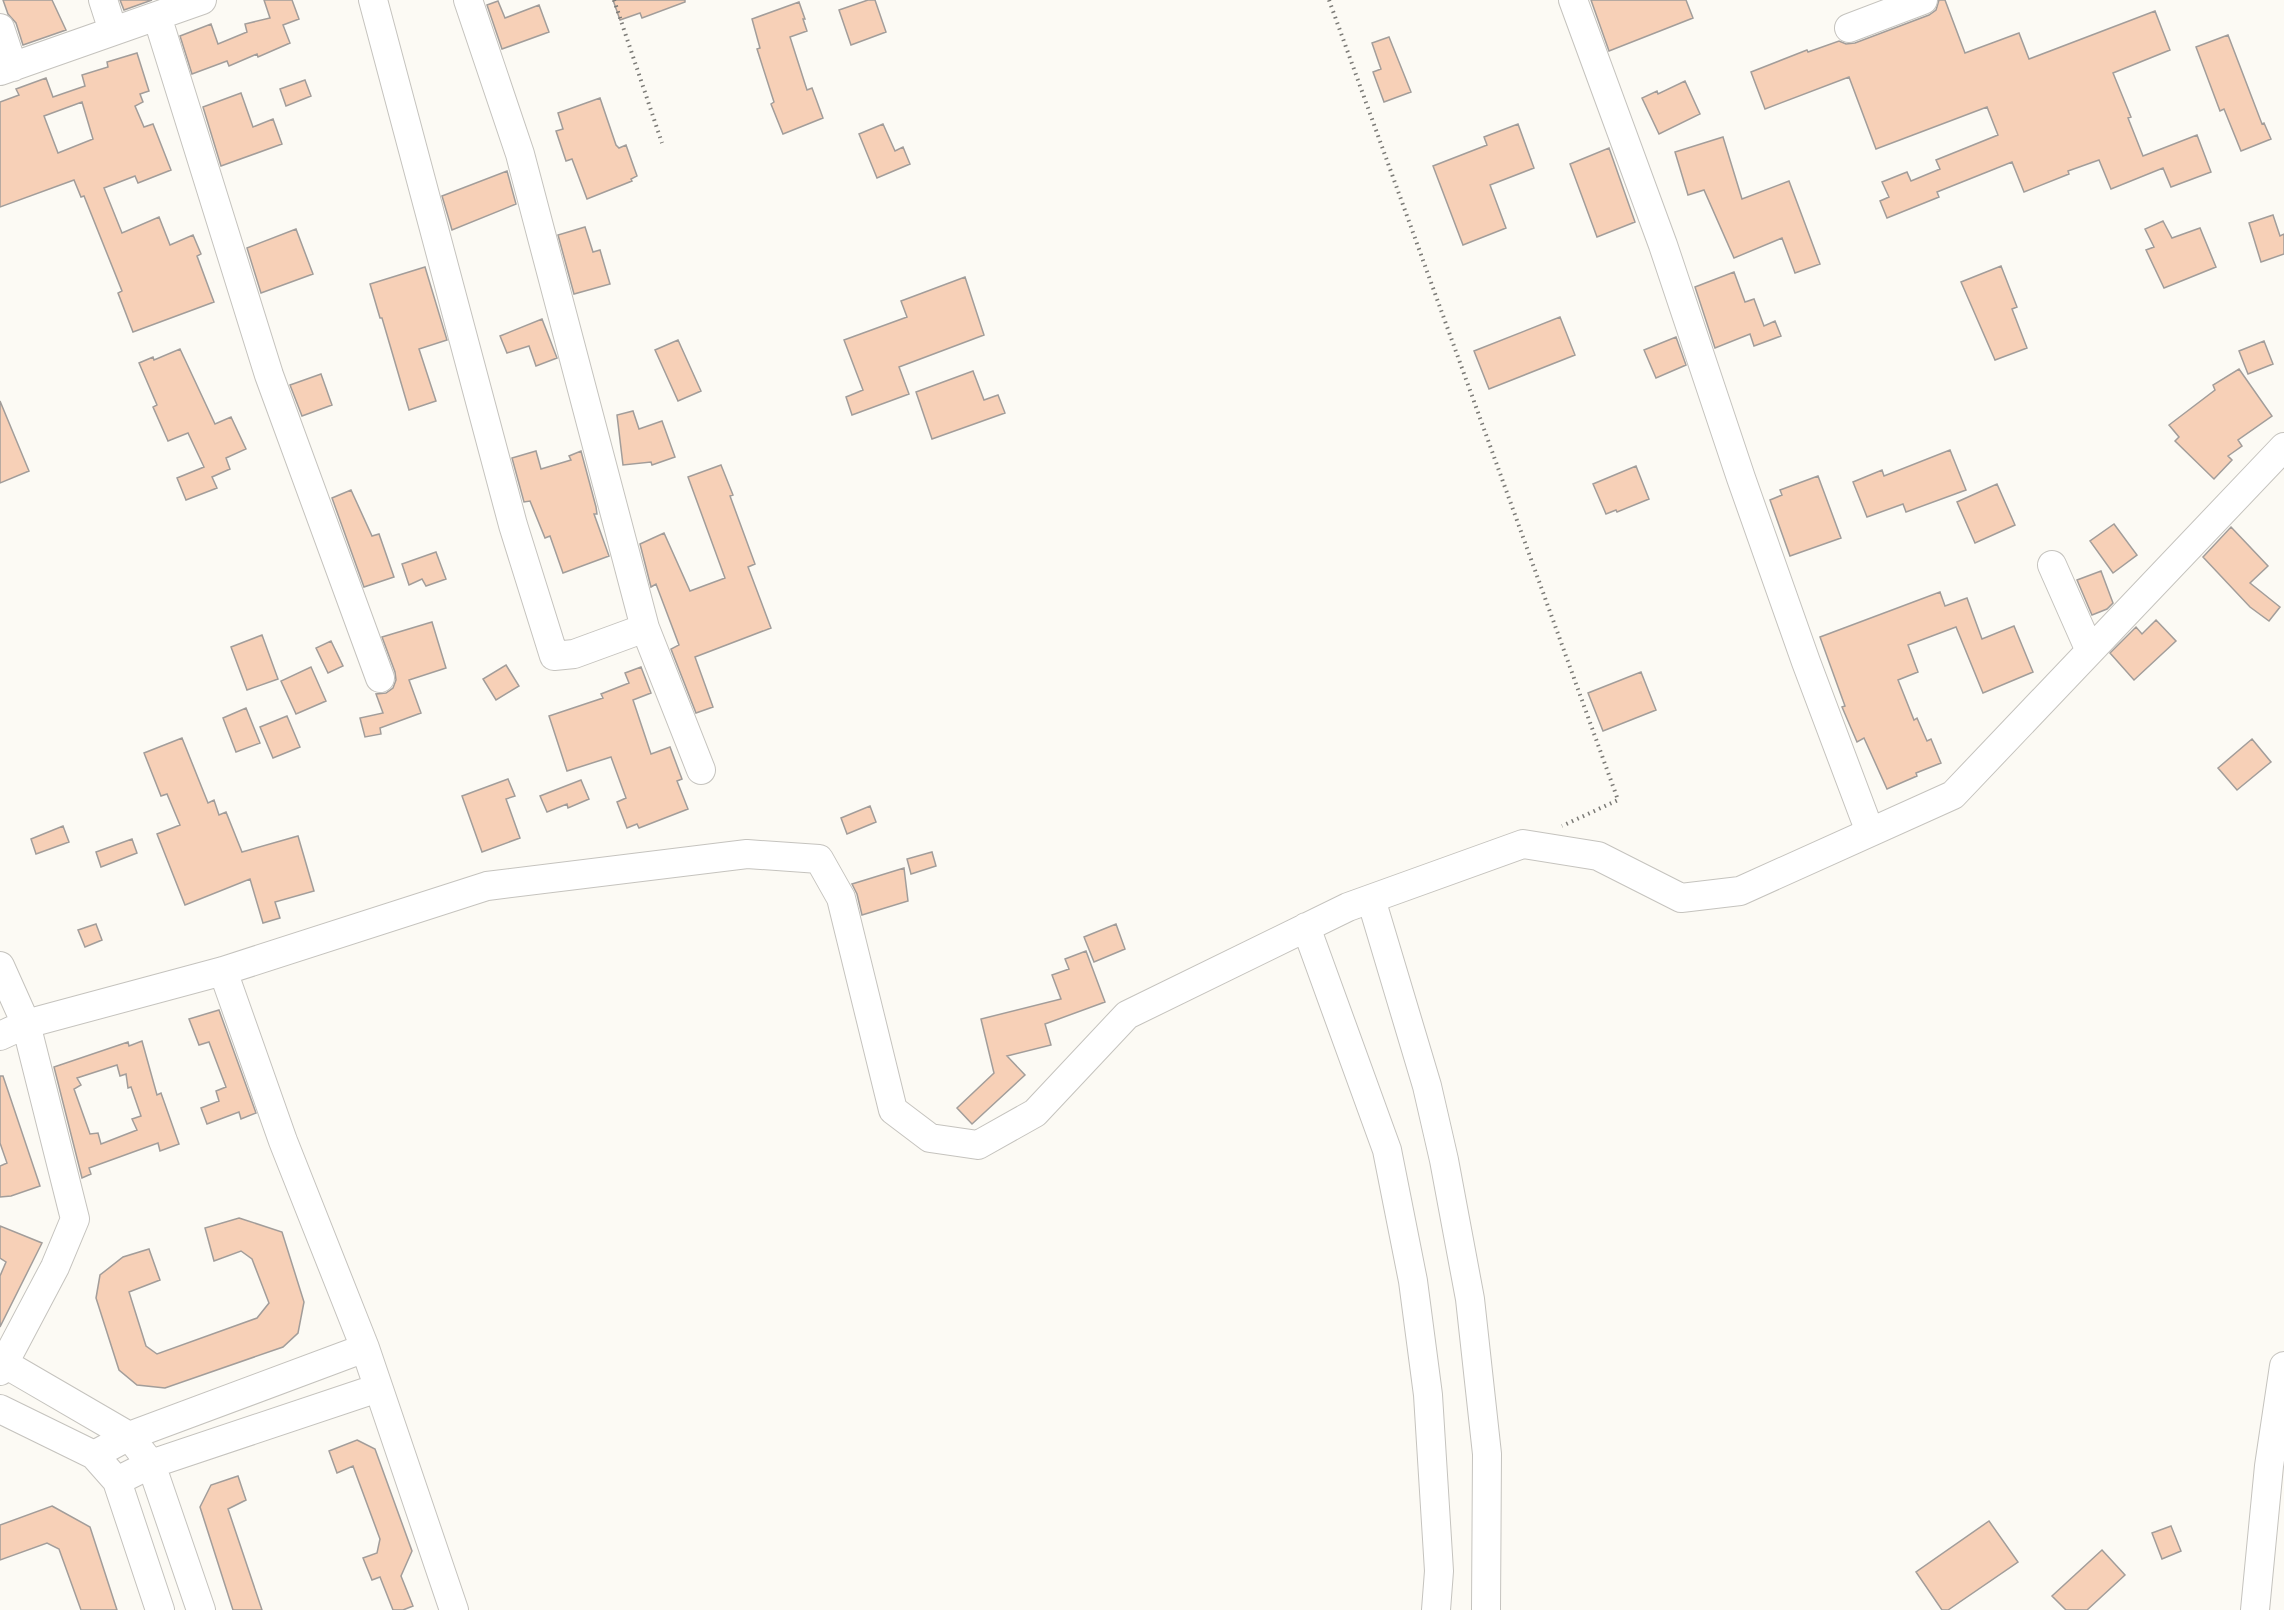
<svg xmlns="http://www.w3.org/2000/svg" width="2284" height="1610" font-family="Raleway,sans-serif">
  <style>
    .building { fill: #f7d0b7; stroke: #a29d9a; stroke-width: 1.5; fill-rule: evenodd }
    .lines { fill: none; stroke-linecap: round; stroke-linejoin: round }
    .minor-casing { stroke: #c5c3be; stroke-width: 30 }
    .path { stroke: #7b7a76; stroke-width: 4; stroke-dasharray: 1.5 4.5; stroke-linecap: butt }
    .minor { stroke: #fff; stroke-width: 28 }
  </style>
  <rect width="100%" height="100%" fill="#fcfaf4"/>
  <path class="building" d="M3,0H52L66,30L23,45L16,23L8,14Z
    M120,0H152L124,10Z
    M264,0H292L299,19L283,25L290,43L258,57L257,54L229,66L227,61L192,74L180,36L211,24L218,44L247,32L245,24L270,18Z
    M613,0H685V2L642,18L640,13L620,20Z
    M868,0H875L886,32L851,45L839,10Z
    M1591,0H1686L1693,18L1609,51Z
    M1939,0H1945L1965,53L2019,33L2029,59L2155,11L2170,50L2113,73L2131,117L2128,118L2143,156L2197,135L2211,172L2171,187L2163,168L2111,189L2099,160L2068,171L2069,174L2024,192L2012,162L1937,192L1939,197L1887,218L1880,201L1889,197L1882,182L1907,172L1911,181L1940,169L1936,160L1998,135L1987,107L1876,149L1849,77L1765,109L1751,72L1807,50L1808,52L1839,41L1846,44L1855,43L1929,15L1936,10Z
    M498,1L505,18L539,5L549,32L502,49L487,5Z
    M799,2L805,19H803L807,31L790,37L807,90L812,88L823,118L783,134L771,104L774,102L757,49L760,48L752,19Z
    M2228,35L2262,124L2264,123L2271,139L2241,151L2224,109L2220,111L2196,47Z
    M1389,37L1411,92L1384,102L1373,72L1381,69L1372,43Z
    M137,53L149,91L140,94L143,102L135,106L144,127L153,124L171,170L138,183L135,176L104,188L122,233L159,217L170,245L193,235L201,254L197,256L214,302L133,332L118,293L122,291L84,196L81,197L74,180L0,207V102L19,95L16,89L46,78L53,97L85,86L82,75L108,67L107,62ZM82,102L93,139L58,153L44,116Z
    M305,80L311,96L286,106L280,89Z
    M1685,81L1700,114L1659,134L1642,98L1657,91L1658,94Z
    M241,93L253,127L273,119L282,144L221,166L203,107Z
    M600,98L616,145L619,148L626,145L637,176L631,179L632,181L587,199L572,159L566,161L556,131L563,129L558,113Z
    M883,124L895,151L903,147L910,164L877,178L859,134Z
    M1518,124L1534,168L1490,185L1506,228L1463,245L1433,166L1487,145L1484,137Z
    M1723,137L1742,199L1789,181L1820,264L1795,273L1782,238L1734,258L1704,190L1688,195L1675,152Z
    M1609,148L1635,222L1597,237L1570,164Z
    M507,171L516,204L452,230L442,196Z
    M2273,215L2280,236L2284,234V254L2261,262L2249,223Z
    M2163,221L2172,238L2200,228L2216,267L2164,288L2146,250L2154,247L2145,229Z
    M585,227L593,252L600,250L610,284L574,294L558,235Z
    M296,229L313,274L261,293L247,248Z
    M2001,266L2017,307L2012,309L2027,348L1995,360L1961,282Z
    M425,267L447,340L419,349L436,401L409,410L382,318H380L370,284Z
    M1734,272L1745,302L1754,299L1764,326L1775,321L1781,336L1754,346L1750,334L1715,348L1695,287Z
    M965,277L984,335L899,367L909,394L852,415L846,397L863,390L844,340L907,317L901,301Z
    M1560,317L1575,355L1489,389L1474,351Z
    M542,319L557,358L536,366L529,346L507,353L500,336Z
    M1676,337L1686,365L1656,378L1644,350Z
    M678,340L701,391L678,401L655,350Z
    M2264,341L2273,364L2248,374L2239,351Z
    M180,349L215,424L231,417L246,449L226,458L230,469L212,477L217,488L186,500L177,478L204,467L188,433L168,441L153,407L157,405L139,363L153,357L154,360Z
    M2239,369L2272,416L2238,440L2242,446L2228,456L2232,460L2214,479L2175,441L2179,437L2169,425L2215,390L2213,385Z
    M973,371L984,400L998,395L1005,413L932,439L916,392Z
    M321,374L332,405L302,416L290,385Z
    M0,401L29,471L0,483Z
    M633,411L639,429L662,421L675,457L652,465L651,462L623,465L617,415Z
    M1950,450L1966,490L1906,512L1903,504L1867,517L1853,482L1882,470L1884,476Z
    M536,451L541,469L571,460L569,456L581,451L596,507L597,514H594L609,556L563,573L550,536L545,538L530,501L524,502L512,458Z
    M721,465L733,495L730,496L755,564L748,567L771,628L695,657L713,707L696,713L671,649L679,645L656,584L651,587L640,544L664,533L690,591L725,578L688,477Z
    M1636,466L1649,499L1617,512L1616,510L1606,514L1593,484Z
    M1818,476L1841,538L1790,556L1770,500L1782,495L1780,490Z
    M1997,484L2015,525L1975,543L1957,502Z
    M351,490L372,536L379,534L394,577L364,587L332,498Z
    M2114,524L2137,555L2113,573L2090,541Z
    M2231,527L2268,566L2250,583L2280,607L2269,621L2250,607L2203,557Z
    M436,552L446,579L426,586L422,579L409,585L402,564Z
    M2101,571L2113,603L2107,609L2092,615L2077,580Z
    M1940,592L1945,606L1967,598L1982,639L2014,626L2033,672L1983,693L1956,627L1908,645L1918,672L1898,680L1914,720L1917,718L1927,741L1931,739L1941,763L1916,773L1917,776L1887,789L1864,738L1857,742L1842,707L1845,706L1820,637Z
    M2156,620L2176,641L2134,680L2110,653L2136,627L2142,634Z
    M432,622L446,668L409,680L421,713L380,728L381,734L365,737L360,718L383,713L376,694L386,693L393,688L396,680L395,672L382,637Z
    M262,635L278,679L247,690L231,647Z
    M331,641L343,666L328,673L316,648Z
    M506,665L519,686L496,700L483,679Z
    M311,667L326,701L296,714L281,681Z
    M641,667L651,693L633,700L651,754L670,747L682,779L677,781L688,809L639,828L637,824L627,828L617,802L626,798L611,757L567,771L549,716L603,698L601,694L629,683L625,673Z
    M1641,672L1656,710L1603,731L1588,693Z
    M246,708L260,743L236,752L223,718Z
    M287,716L300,747L273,758L260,727Z
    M182,738L208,803L214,800L219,815L226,812L242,852L298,836L314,891L275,902L280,918L263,923L250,879L185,905L157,834L180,825L167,794L161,796L144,753Z
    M2252,739L2271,762L2237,790L2218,768Z
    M508,779L515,796L506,799L520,838L482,852L462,796Z
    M581,780L589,799L568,808L567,804L547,812L540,796Z
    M870,806L876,822L847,834L841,818Z
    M63,826L69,842L36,854L31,839Z
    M132,839L137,853L101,867L96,852Z
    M932,852L936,866L911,874L907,859Z
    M904,868L908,901L862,915L857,894L852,884Z
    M96,924L102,940L85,947L78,930Z
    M1116,924L1125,949L1094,962L1084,937Z
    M1086,951L1105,1002L1045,1024L1051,1045L1007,1056L1025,1075L972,1124L957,1108L994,1073L981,1019L1061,999L1052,975L1069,969L1065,959Z
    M219,1010L256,1113L241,1119L239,1112L207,1124L201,1108L219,1101L216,1091L226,1087L209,1042L199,1045L189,1019Z
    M142,1041L157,1095L161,1093L179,1144L160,1151L158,1143L89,1168L91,1174L82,1178L54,1067L128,1042L129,1046ZM117,1065L120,1076L126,1074L128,1088L131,1087L141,1116L132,1119L137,1130L101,1144L98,1133L90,1134L74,1089L81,1085L77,1078Z
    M0,1076H3L40,1186L11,1196L0,1197V1166L7,1163L0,1143Z
    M239,1218L282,1232L304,1302L298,1333L283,1347L165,1388L137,1385L119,1370L96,1298L100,1275L123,1257L149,1249L160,1280L129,1292L146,1346L157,1354L257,1318L269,1303L252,1259L241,1251L214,1261L205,1228Z
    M0,1226L42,1243L0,1327V1276L6,1262L0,1258Z
    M357,1440L375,1449L412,1551L401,1576L413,1606L403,1610H393L380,1577L372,1580L363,1558L377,1553L380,1539L353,1466L337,1473L329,1451Z
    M238,1476L246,1500L228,1509L262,1610H233L200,1507L211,1485Z
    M52,1506L90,1527L117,1610H81L59,1549L47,1543L0,1560V1525Z
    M1989,1521L2018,1562L1948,1610H1942L1916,1572Z
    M2171,1526L2181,1551L2162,1559L2152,1533Z
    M2102,1550L2125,1575L2087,1610H2066L2052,1596Z"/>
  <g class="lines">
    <defs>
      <path id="minor" d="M103,0L113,31
        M373,0L513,525L554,656L574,654L645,628
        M468,0L520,154L645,628L701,770
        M1573,0L1663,245L1741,478L1806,662L1870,832
        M157,16L269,375L380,678
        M0,28L13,67
        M1849,28L1923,0
        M0,71L202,0
        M2052,565L2090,651
        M1371,899L1427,1086L1444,1160L1470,1299L1487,1454L1486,1610
        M1306,927L1387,1150L1413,1281L1428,1395L1439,1571L1436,1610
        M0,966L26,1024L75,1219L55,1267L0,1371
        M223,971L283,1141L365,1348L454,1610
        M0,1036L26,1024L223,971L487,886L747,854L819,859L841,898L893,1110L930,1138L978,1145L1035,1113L1127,1015L1348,907L1523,844L1598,856L1681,898L1740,891L1953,795L2284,447
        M0,1361L129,1436L151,1464L201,1610
        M0,1409L94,1455L117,1481L160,1610
        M94,1455L129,1436L365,1348
        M117,1481L151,1464L378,1388
        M2255,1610L2269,1466L2284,1366"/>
    </defs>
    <use href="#minor" class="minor-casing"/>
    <path class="path" d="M614,0L662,143
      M1329,0L1618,800L1562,826"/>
    <use href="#minor" class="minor"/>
  </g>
</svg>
